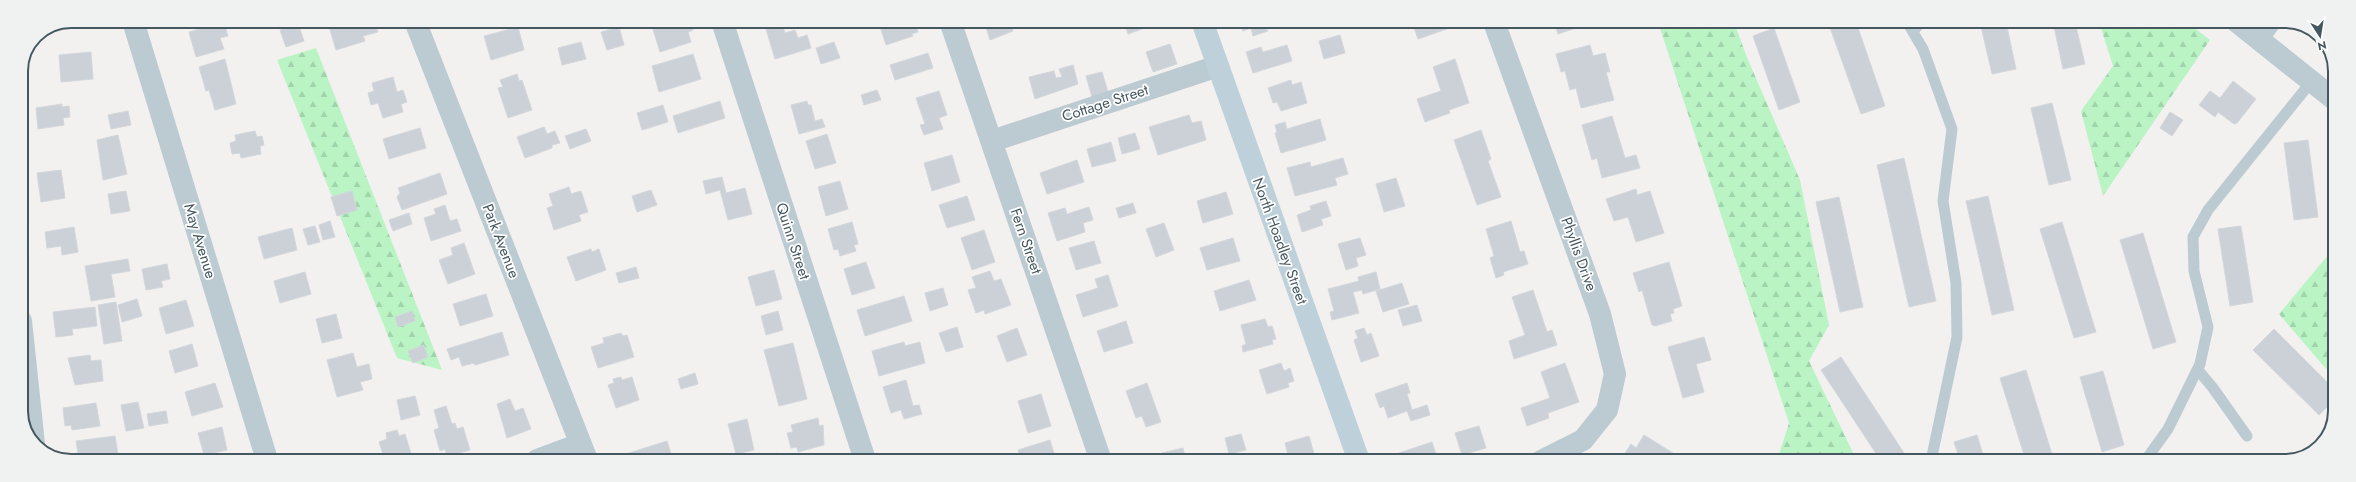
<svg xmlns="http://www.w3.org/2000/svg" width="2356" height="482" font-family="Jost,sans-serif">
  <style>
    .forest { fill: url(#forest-firs) }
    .building { fill: #cbd1d6; stroke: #d3d7dc }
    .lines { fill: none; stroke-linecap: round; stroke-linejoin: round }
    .lane { stroke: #bccbd1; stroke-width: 11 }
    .street { stroke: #bccbd1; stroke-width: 22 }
    .secondary { stroke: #bed0d9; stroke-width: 22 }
    .labels { text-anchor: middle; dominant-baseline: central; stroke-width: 3.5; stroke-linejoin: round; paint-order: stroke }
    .street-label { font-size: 15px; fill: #455860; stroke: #fff }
    .rim { fill: none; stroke: #455860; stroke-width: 2 }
  </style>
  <defs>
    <pattern id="forest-firs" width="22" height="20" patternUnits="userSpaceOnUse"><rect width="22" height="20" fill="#baf4c5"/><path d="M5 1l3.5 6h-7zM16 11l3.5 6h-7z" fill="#a1d3ac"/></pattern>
  </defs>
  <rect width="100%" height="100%" fill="#f3f0f0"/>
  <path class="forest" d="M1658,22H1734L1746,55L1800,180L1829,325L1809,361L1857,461H1777L1789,423Z
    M2099,22H2187L2210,40L2103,196L2081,111L2113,66Z
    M316,48L442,370L397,358L277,60Z
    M2334,248V378L2279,314Z"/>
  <path class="building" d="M334,21H374L378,32L363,36L365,41L336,50L328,23Z
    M656,21H684L685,24L691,23L693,30L688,32L691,42L660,52L651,23Z
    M883,21H915L918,32L912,34L913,36L886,45L879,23Z
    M984,21H1010L1013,31L990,40Z
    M1124,21H1155L1156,24L1128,34Z
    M1240,21H1276L1277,23L1266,27L1268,31L1253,36L1251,28L1243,31Z
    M224,22L228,36L220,38L224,49L196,57L189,32Z
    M1412,22H1444L1447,29L1418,39Z
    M1554,22H1591V23L1558,34Z
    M1828,22H1856L1885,106L1861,114Z
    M1980,22H2006L2016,69L1992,74Z
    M2053,22H2075L2085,64L2063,69Z
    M298,23L304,41L286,47L280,30Z
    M782,24L785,33L795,30L798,38L807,35L811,48L775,59L766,29Z
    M518,27L524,50L491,60L484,36Z
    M619,27L624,45L607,50L601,32Z
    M1774,28L1800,102L1779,110L1753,36Z
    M1340,35L1345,53L1324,59L1319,41Z
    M581,42L586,59L562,65L558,48Z
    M834,42L840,58L821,64L816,48Z
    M1170,44L1177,64L1153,72L1146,52Z
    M1287,45L1292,61L1253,73L1246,52L1261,47L1263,52Z
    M1590,45L1593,56L1605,53L1610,72H1606L1614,100L1581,108L1576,88L1570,90L1565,71L1561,72L1556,54Z
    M91,52L93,79L61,82L59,55Z
    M928,53L933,68L895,80L890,65Z
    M693,54L701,79L659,92L652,66Z
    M225,59L236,104L215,110L209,90L206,91L199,67Z
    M1455,59L1469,103L1449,110L1450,113L1425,122L1417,99L1441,91L1433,67Z
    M1073,65L1078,84L1035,99L1029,77L1054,71L1056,78L1062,77L1059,69Z
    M1102,72L1108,92L1092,97L1086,76Z
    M517,74L519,81L522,80L532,110L508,118L498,88L503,87L500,80Z
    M393,77L397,92L403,90L407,102L401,104L403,112L383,118L378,103L371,105L368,93L374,91L372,83Z
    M1291,80L1292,85L1301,82L1307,103L1281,111L1277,102L1273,103L1268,88Z
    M2233,81L2256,99L2237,123L2234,124L2218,112L2215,117L2199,105L2210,91L2220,98Z
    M877,90L881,100L864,105L861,95Z
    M939,91L947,115L939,118L943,129L924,135L920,125L925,124L916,98Z
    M720,101L725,118L678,133L673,116Z
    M807,101L808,105H811L815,121L822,119L825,127L799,134L791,105Z
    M2052,103L2071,180L2049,185L2031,108Z
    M62,104V107L69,106L70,117L63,118L64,125L38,129L36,108Z
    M663,105L668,122L642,130L637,113Z
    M128,111L131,125L111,129L108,115Z
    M2170,112L2183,120L2172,136L2160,128Z
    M1189,115L1192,123L1201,121L1206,140L1158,155L1149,127Z
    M1612,116L1625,158L1636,155L1640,168L1602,178L1597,158L1592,160L1582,125Z
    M1320,119L1326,140L1281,153L1275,133L1277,132L1275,125L1285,122L1287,129Z
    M544,127L547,134L555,131L560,143L552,145V148L525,158L517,137Z
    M420,128L426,148L389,159L383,139Z
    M586,129L591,141L570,149L565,136Z
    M1481,130L1491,159L1488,161L1501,197L1477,205L1454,140Z
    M255,131L257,137L262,136L264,145L260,146L261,154L241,158L240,153L232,154L230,143L236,141L235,135Z
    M1135,133L1140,149L1122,154L1118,138Z
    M827,134L836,163L815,169L806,141Z
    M118,135L127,174L103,180L97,140Z
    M2308,140L2318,217L2294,220L2284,143Z
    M1111,142L1116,161L1092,167L1087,149Z
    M952,155L960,182L932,191L924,163Z
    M1343,158L1348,174L1335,178L1337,185L1295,196L1287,168L1310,162L1311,167Z
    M1904,158L1936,301L1909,307L1877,165Z
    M1077,160L1084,182L1047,194L1040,173Z
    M61,170L65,198L41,202L37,173Z
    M440,173L447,194L402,210L397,197L400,193L398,188Z
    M722,177L726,193L745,188L752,214L728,220L720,190L706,194L703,181Z
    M1396,178L1405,206L1384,212L1376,184Z
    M840,181L848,209L826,216L818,187Z
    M569,187L571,194L581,191L588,212L579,215L581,221L554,230L547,208L553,206L549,194Z
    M1636,189L1637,195L1650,191L1664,233L1636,242L1628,217L1614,221L1606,199Z
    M651,190L657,205L637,212L632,196Z
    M126,191L130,211L111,214L108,194Z
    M352,191L357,210L337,216L331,197Z
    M1226,192L1233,214L1203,223L1197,201Z
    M967,196L975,220L947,228L939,205Z
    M1988,196L2014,310L1992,315L1966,201Z
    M1839,197L1863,307L1840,312L1816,202Z
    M1326,201L1331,216L1321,219L1323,225L1302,232L1297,215L1311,210L1310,206Z
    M1133,203L1136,213L1119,218L1116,208Z
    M445,205L450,221L457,219L461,231L431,241L424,218L436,214L434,209Z
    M1089,207L1093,220L1083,223L1085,232L1057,241L1048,213L1065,208L1067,214Z
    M409,213L412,224L393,231L389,220Z
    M330,221L335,237L323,240L319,225Z
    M1511,221L1520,252L1524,251L1528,264L1503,272L1504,275L1496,278L1490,258L1494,256L1486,229Z
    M852,222L858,244L854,245L856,251L840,256L838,249L834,250L828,229Z
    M2062,222L2096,332L2074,338L2040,229Z
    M1164,223L1174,250L1156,257L1146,229Z
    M315,226L320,242L308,245L303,229Z
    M2241,226L2253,302L2230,306L2218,229Z
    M74,227L78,252L62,255L61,246L47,248L45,232Z
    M292,228L297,250L264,259L258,237Z
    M984,230L995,262L972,270L961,238Z
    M2143,233L2176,342L2153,349L2120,240Z
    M1233,238L1240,261L1207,270L1200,248Z
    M1360,238L1366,255L1356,258L1358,266L1346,270L1338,244Z
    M1094,241L1101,263L1076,270L1069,248Z
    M464,243L475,274L448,284L439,260L453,255L451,248Z
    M591,249L592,252L599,249L606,270L576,281L567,257Z
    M128,259L130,271L111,274L115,297L91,301L85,266Z
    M866,262L875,288L852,295L844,269Z
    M1669,262L1682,306L1673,309L1674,313L1670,314L1672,321L1655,326L1652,325L1642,290L1639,292L1633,273Z
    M167,264L170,279L161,281L163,287L146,290L142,269Z
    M636,267L639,278L619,283L616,273Z
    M774,270L782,299L756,306L748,277Z
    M990,271L994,281L1001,279L1011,305L985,314L984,310L976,313L968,290L976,288L972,277Z
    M305,272L311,294L280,303L274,281Z
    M1376,272L1380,289L1363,294L1362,290L1353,292L1359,313L1332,320L1330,312L1334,311L1328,289L1359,281L1358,277Z
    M1108,275L1118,306L1083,317L1076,295L1098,288L1095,279Z
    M1249,280L1256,300L1220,311L1214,291Z
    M1402,283L1409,304L1383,312L1376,291Z
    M943,288L948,305L930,311L925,293Z
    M1533,290L1547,332L1552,330L1557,345L1514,359L1509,341L1525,335L1512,297Z
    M486,294L493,316L460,326L453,304Z
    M904,296L912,321L865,336L857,310Z
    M137,299L142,316L122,322L118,305Z
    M186,300L194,326L166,334L159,308Z
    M116,302L122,341L104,344L98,305Z
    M1417,305L1422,321L1403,326L1398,310Z
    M95,307L97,326L72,329L73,335L56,337L53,312Z
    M412,311L415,321L398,327L395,317Z
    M778,311L783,330L766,335L761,316Z
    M336,314L342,338L322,343L316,319Z
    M1265,319L1268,327L1272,326L1276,339L1272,340L1273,344L1243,352L1242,346L1246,344L1241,325Z
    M1126,321L1133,343L1104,352L1097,331Z
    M957,327L963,347L946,352L939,333Z
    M1017,328L1027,355L1007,362L997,336Z
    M1364,328L1367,335L1371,333L1379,356L1361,362L1354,340L1358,338L1355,331Z
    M2274,329L2334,389V400L2319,415L2253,350Z
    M502,332L509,355L475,365L474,363L462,366L459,357L451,360L447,349Z
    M621,333L623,336L627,335L634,357L598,368L591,347L604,343L603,338Z
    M1704,337L1711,360L1696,364L1704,392L1683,398L1668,347Z
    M904,342L905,346L920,342L925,363L879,376L872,351Z
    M793,343L807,399L779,406L764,350Z
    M192,344L198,366L175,373L169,351Z
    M424,345L428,357L413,363L408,351Z
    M353,353L357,367L369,364L372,379L360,382L363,390L337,397L327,360Z
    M90,355L91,361L101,360L103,381L75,385L68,358Z
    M1841,357L1904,453L1891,461H1881L1821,370Z
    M1281,363L1284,371L1290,368L1294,381L1288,383L1289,387L1267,394L1259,370Z
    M1565,363L1579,402L1548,413L1549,418L1527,426L1521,408L1550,398L1541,372Z
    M2026,370L2054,461H2026L2000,378Z
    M2103,371L2124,445L2102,452L2080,377Z
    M695,373L698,384L681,389L678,379Z
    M621,377L622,380L632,377L639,400L616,408L608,385L614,383L613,379Z
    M906,380L913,406L919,405L922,414L904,419L901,410L891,413L883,387Z
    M215,383L223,407L192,416L185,392Z
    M1147,383L1161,422L1146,427L1142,416L1136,418L1126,391Z
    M1407,383L1410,393L1407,394L1412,410L1427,405L1430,415L1411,421L1407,411L1388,418L1384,406L1380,408L1375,394Z
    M1041,394L1051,426L1028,433L1018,401Z
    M415,396L420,415L401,420L397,400Z
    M510,399L515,411L523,408L531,429L507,438L497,404Z
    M138,402L144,428L126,431L121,405Z
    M96,403L100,426L72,430L71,425L65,426L63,408Z
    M446,406L452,424L455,423L457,429L463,427L470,450L447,456L445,449L440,451L434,430L439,428L434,410Z
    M166,411L168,423L149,426L147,414Z
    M818,418L819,426L823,425L824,445L798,452L797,447L791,448L787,433L793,432L791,425Z
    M747,419L754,450L736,454L728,424Z
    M1479,426L1486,448L1462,455L1455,433Z
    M222,427L227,450L204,455L198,433Z
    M397,430L399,436L405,434L413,460H385L379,442L387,439L386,433Z
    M1241,434L1246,450L1229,454L1225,438Z
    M1644,435L1676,455L1672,461H1620L1631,444L1636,448Z
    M1977,435L1985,461H1960L1954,442Z
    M115,436L119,460H79L76,441Z
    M1309,436L1316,461H1284L1283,457L1288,455L1285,443Z
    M1050,440L1056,460H1021L1018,450Z
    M667,441L673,460H629L626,454Z
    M1432,442L1438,461H1399L1396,454Z
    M1183,448L1186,461H1164L1162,453Z
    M777,453L779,460H762L761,457Z"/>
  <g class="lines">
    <path class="lane" d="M1907,22L1923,49L1952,129L1943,201L1956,283L1957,337L1931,461
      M1913,31L1921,22
      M2198,370L2213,388L2247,436
      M2145,461L2168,429L2200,364L2208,327L2194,271L2193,237L2208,210L2311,82"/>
    <path class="street" d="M133,21L267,460
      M415,21L587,460
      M722,21L865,460
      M950,21L1101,461
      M1494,22L1600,314L1615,374L1607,410L1583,440L1541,461
      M2237,22L2335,100
      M2258,38L2270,22
      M992,141L1218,66
      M21,321L34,444
      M537,460L580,444"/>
    <path class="secondary" d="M1202,21L1359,461"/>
  </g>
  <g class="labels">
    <g class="street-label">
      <text transform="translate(1105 103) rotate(-18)">Cottage Street</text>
      <text transform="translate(200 241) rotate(73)">May Avenue</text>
      <text transform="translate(501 241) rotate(69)">Park Avenue</text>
      <text transform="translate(793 241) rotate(72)">Quinn Street</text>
      <text transform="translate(1026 241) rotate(71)">Fern Street</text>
      <text transform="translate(1280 241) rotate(70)">North Hoadley Street</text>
      <text transform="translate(1579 254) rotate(70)">Phyllis Drive</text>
    </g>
  </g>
  <path d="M0 0H2356V482H0ZM71 28H2285A43 43 0 0 1 2328 71V411A43 43 0 0 1 2285 454H71A43 43 0 0 1 28 411V71A43 43 0 0 1 71 28Z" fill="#f0f2f2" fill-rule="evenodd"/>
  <path class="rim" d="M71 28H2285A43 43 0 0 1 2328 71V411A43 43 0 0 1 2285 454H71A43 43 0 0 1 28 411V71A43 43 0 0 1 71 28Z"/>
  <g transform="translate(2320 36) rotate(168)" stroke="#ffffff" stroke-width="3" paint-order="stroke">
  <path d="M0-3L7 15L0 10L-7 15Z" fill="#455860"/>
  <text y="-6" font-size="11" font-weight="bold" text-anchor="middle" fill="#455860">N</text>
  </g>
</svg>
